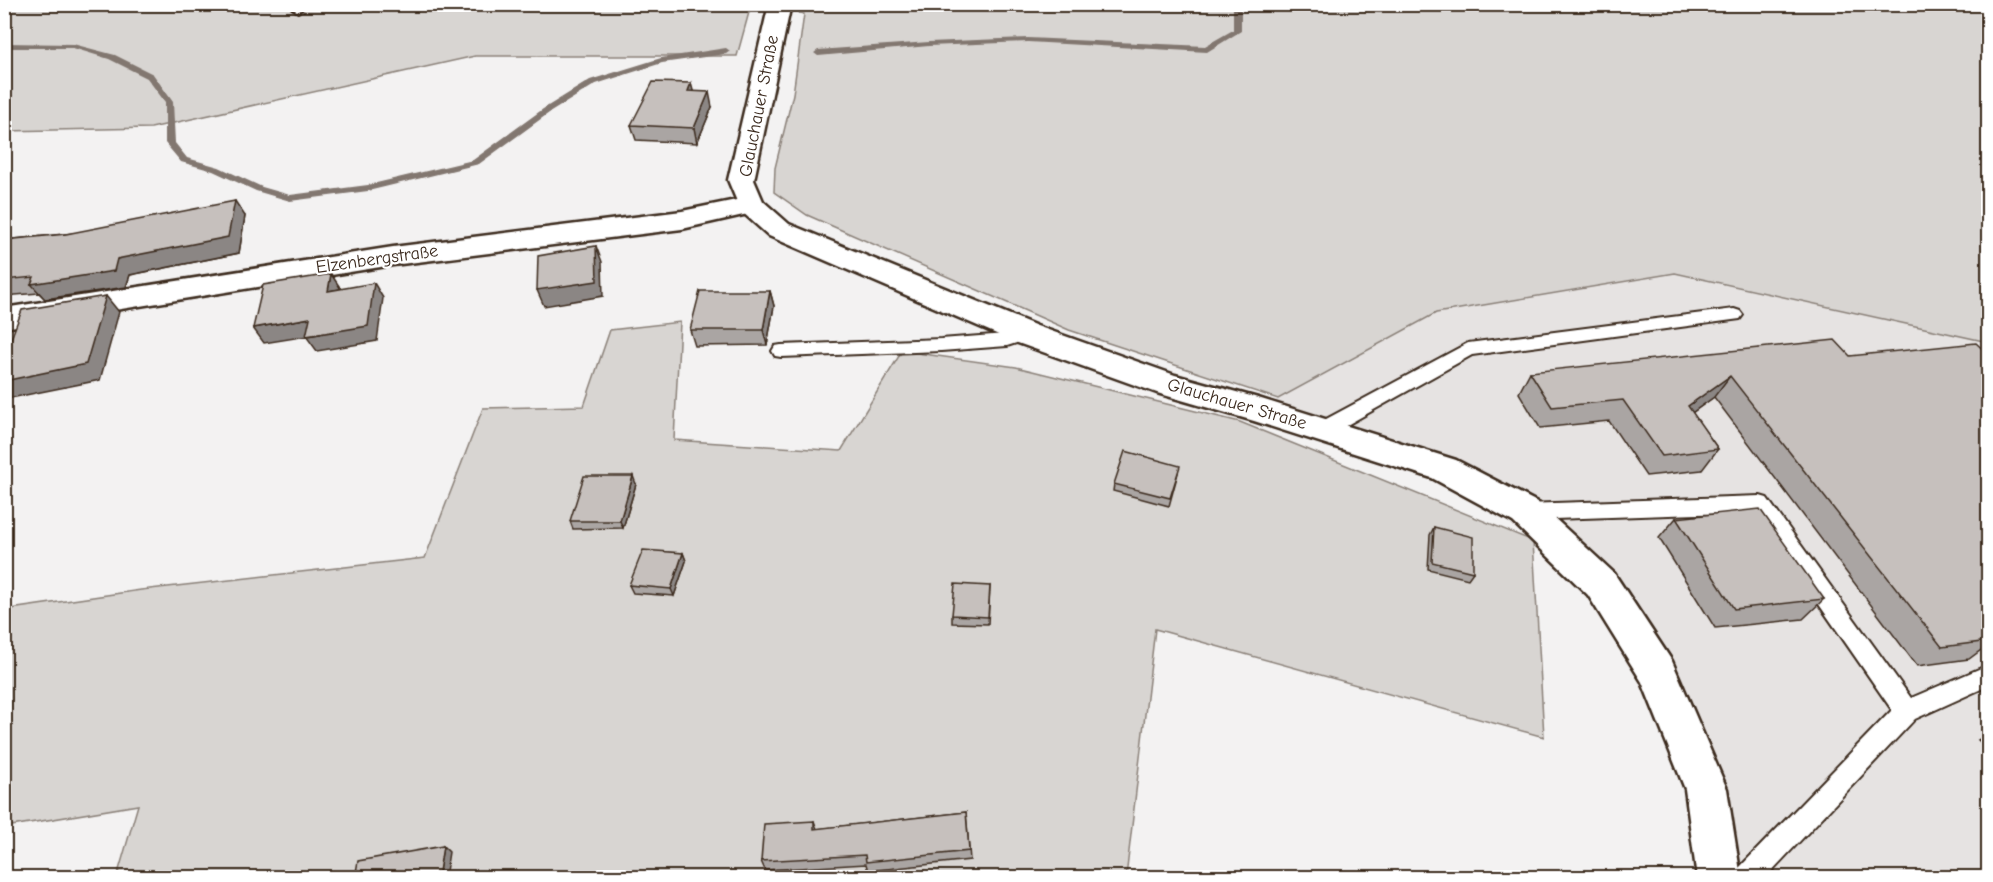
<svg xmlns="http://www.w3.org/2000/svg" width="1993" height="882" font-family="'Comic Neue',sans-serif">
  <style>
    .built { fill: #e6e3e2 }
    .green { fill: #d8d5d2; stroke: #8a8078; stroke-width: 1.5 }
    .lines { fill: none; stroke-linecap: round; stroke-linejoin: round }
    .stream { fill: #827770; fill-rule: evenodd }
    .service-casing { stroke: #3b2a1e; stroke-width: 4 }
    .minor-casing { stroke: #3b2a1e; stroke-width: 5 }
    .tertiary-casing { stroke: #3b2a1e; stroke-width: 5 }
    .service { fill: #fff; fill-rule: evenodd }
    .minor { fill: #fff; fill-rule: evenodd }
    .tertiary { fill: #fff; fill-rule: evenodd }
    .wall { fill: #aaa5a3; stroke: #3b2a1e; stroke-width: 1.5 }
    .shaded-wall { fill: #8b8684; stroke: #3b2a1e; stroke-width: 1.5 }
    .building { fill: #c6c0bd; stroke: #3b2a1e; stroke-width: 1.5 }
    .labels { text-anchor: middle; dominant-baseline: central; stroke-width: 4.5; stroke-linejoin: round; paint-order: stroke }
    .street-label { font-size: 18px; fill: #3b2a1e; stroke: #fff }
  </style>
  <rect width="100%" height="100%" fill="#f3f2f2"/>
  <filter id="ink" filterUnits="userSpaceOnUse"><feTurbulence type="fractalNoise" baseFrequency=".0167" numOctaves="2"/><feDisplacementMap in="SourceGraphic" scale="12" xChannelSelector="R" yChannelSelector="G"/><feConvolveMatrix kernelMatrix="1 2 1 2 8 2 1 2 1" color-interpolation-filters="sRGB"/></filter>
  <g filter="url(#ink)">
    <path class="built" d="M1675,273L1988,342V873L1981,878L1719,877L1658,673L1525,512L1258,410L1436,313Z"/>
    <path class="green" d="M4,5H751L737,56H475L151,128L5,131Z
      M800,5H1988V342L1675,273L1436,313L1278,399L1069,330L807,215L774,192L775,168L793,94L804,14L799,13Z
      M680,322L674,440L841,451L902,351L1016,367L1240,422L1533,541L1544,737L1155,629L1126,877H117L138,805L5,827L4,610L141,590L425,558L483,408L584,406L610,330Z"/>
    <g class="lines">
      <path class="stream" d="M1233,4H1241V31L1207,52L1028,42L929,46L818,56L814,53L818,50L929,42L1028,38L1205,46L1233,30Z
        M4,43L73,44L115,55L153,74L173,102L175,143L187,158L219,167L262,187L290,195L368,185L473,160L543,109L590,80L661,58L726,48L730,51L726,54L662,63L596,84L549,113L479,164L368,191L290,201L256,191L213,171L181,162L165,143V102L147,78L109,59L73,48H4Z"/>
      <defs>
        <path id="service" d="M294,4H308L298,12L292,8Z
          M1734,309L1740,311L1743,315L1740,319L1472,355L1329,435L1322,437L1315,435L1312,430L1315,425L1468,343Z
          M1026,328L1032,330L1035,334L1032,338L1007,346L941,351L781,357L775,356L772,351L775,346L781,345L941,339L1006,334Z
          M1760,496L1767,498L1911,698L1988,665V686L1915,719L1765,878H1734L1738,869L1892,710L1755,512L1525,520L1518,518L1515,512L1518,506L1525,504Z"/>
        <path id="minor" d="M751,197L761,199L764,205L761,211L682,229L393,265L4,328V308L393,247L682,211Z"/>
        <path id="tertiary" d="M769,4H791L754,180L763,201L789,224L1037,326L1175,375L1258,398L1456,460L1537,502L1614,573L1672,661L1727,789L1741,878H1697L1685,789L1642,682L1588,595L1513,522L1432,478L1254,421L1157,393L1015,342L769,236L741,211L728,180Z"/>
      </defs>
      <use href="#service" class="service-casing"/>
      <use href="#minor" class="minor-casing"/>
      <use href="#tertiary" class="tertiary-casing"/>
      <use href="#service" class="service"/>
      <use href="#minor" class="minor"/>
      <use href="#tertiary" class="tertiary"/>
    </g>
    <path class="wall" d="M712,107L697,143L636,140L631,125Z
      M245,216L239,253L130,275L126,287L45,299L39,293L4,296V240Z
      M770,291L774,306L767,345L695,346L690,330Z
      M1989,355V644L1969,659L1917,666L1714,397L1692,413L1718,449L1702,470L1646,476L1609,421L1540,428L1519,393L1530,372L1850,356Z
      M1178,473L1169,506L1113,491L1114,484Z
      M636,484L623,528L573,529L570,521Z
      M1676,518L1824,599L1803,619L1715,628L1659,538Z
      M1434,527L1473,572L1468,579L1428,569L1430,535Z
      M683,553L686,561L674,596L633,593L629,585Z
      M990,586L988,624L952,623V615Z
      M1989,734V750L1978,740Z
      M966,812L970,860L868,871L866,864L765,870L761,861L814,821L817,829Z"/>
    <path class="shaded-wall" d="M691,83L695,98L688,91Z
      M709,92L712,107L697,143L694,128Z
      M235,201L245,216L239,253L130,275L126,287L45,299L31,284L117,259Z
      M596,246L602,262L603,296L544,306L537,290Z
      M331,274L341,289L328,291Z
      M374,283L383,298L377,341L317,351L306,336Z
      M770,291L774,306L767,345L763,330Z
      M106,296L119,312L100,380L11,398L4,392V381Z
      M310,318L320,334L264,343L253,328Z
      M1730,376L1714,397L1672,427L1688,406Z
      M633,476L636,484L623,528L620,521Z
      M683,553L686,561L674,596L671,589Z
      M443,846L449,852L445,878H438Z"/>
    <path class="building" d="M653,82L691,83L688,91L709,92L694,128L631,125Z
      M235,201L228,237L117,259L114,271L31,284L34,277L4,280V240L66,234Z
      M596,246L597,281L537,290L538,256Z
      M331,274L328,291L374,283L368,326L306,336L310,318L253,328L263,285Z
      M700,291H770L763,330H690Z
      M106,296L86,364L4,381V357L22,310Z
      M1835,340L1850,356L1976,343L1989,355V625H1983L1989,632V641L1942,647L1730,376L1688,406L1718,449L1662,456L1623,400L1552,407L1530,372Z
      M1125,451L1180,466L1170,498L1114,484Z
      M584,476H633L620,521H570Z
      M1760,509L1824,599L1734,609L1676,518Z
      M1434,527L1473,537V572L1432,562Z
      M643,550L683,553L671,589L629,585Z
      M955,584L990,586L988,617L952,615Z
      M966,812L969,851L866,862L865,855L761,861L764,824L814,821V829Z
      M443,846L438,878H355L358,861Z"/>
  </g>
  <g class="labels">
    <g class="street-label">
      <text transform="translate(759 106) rotate(-79)">Glauchauer Straße</text>
      <text transform="translate(377 259) rotate(-8)">Elzenbergstraße</text>
      <text transform="translate(1237 404) rotate(16)">Glauchauer Straße</text>
    </g>
  </g>
  <rect width="1993" height="882" fill="none" stroke="#fff" stroke-width="24"/>
  <rect x="12" y="12" width="1969" height="858" fill="none" stroke="#3b2a1e" stroke-width="2" filter="url(#ink)"/>
</svg>
